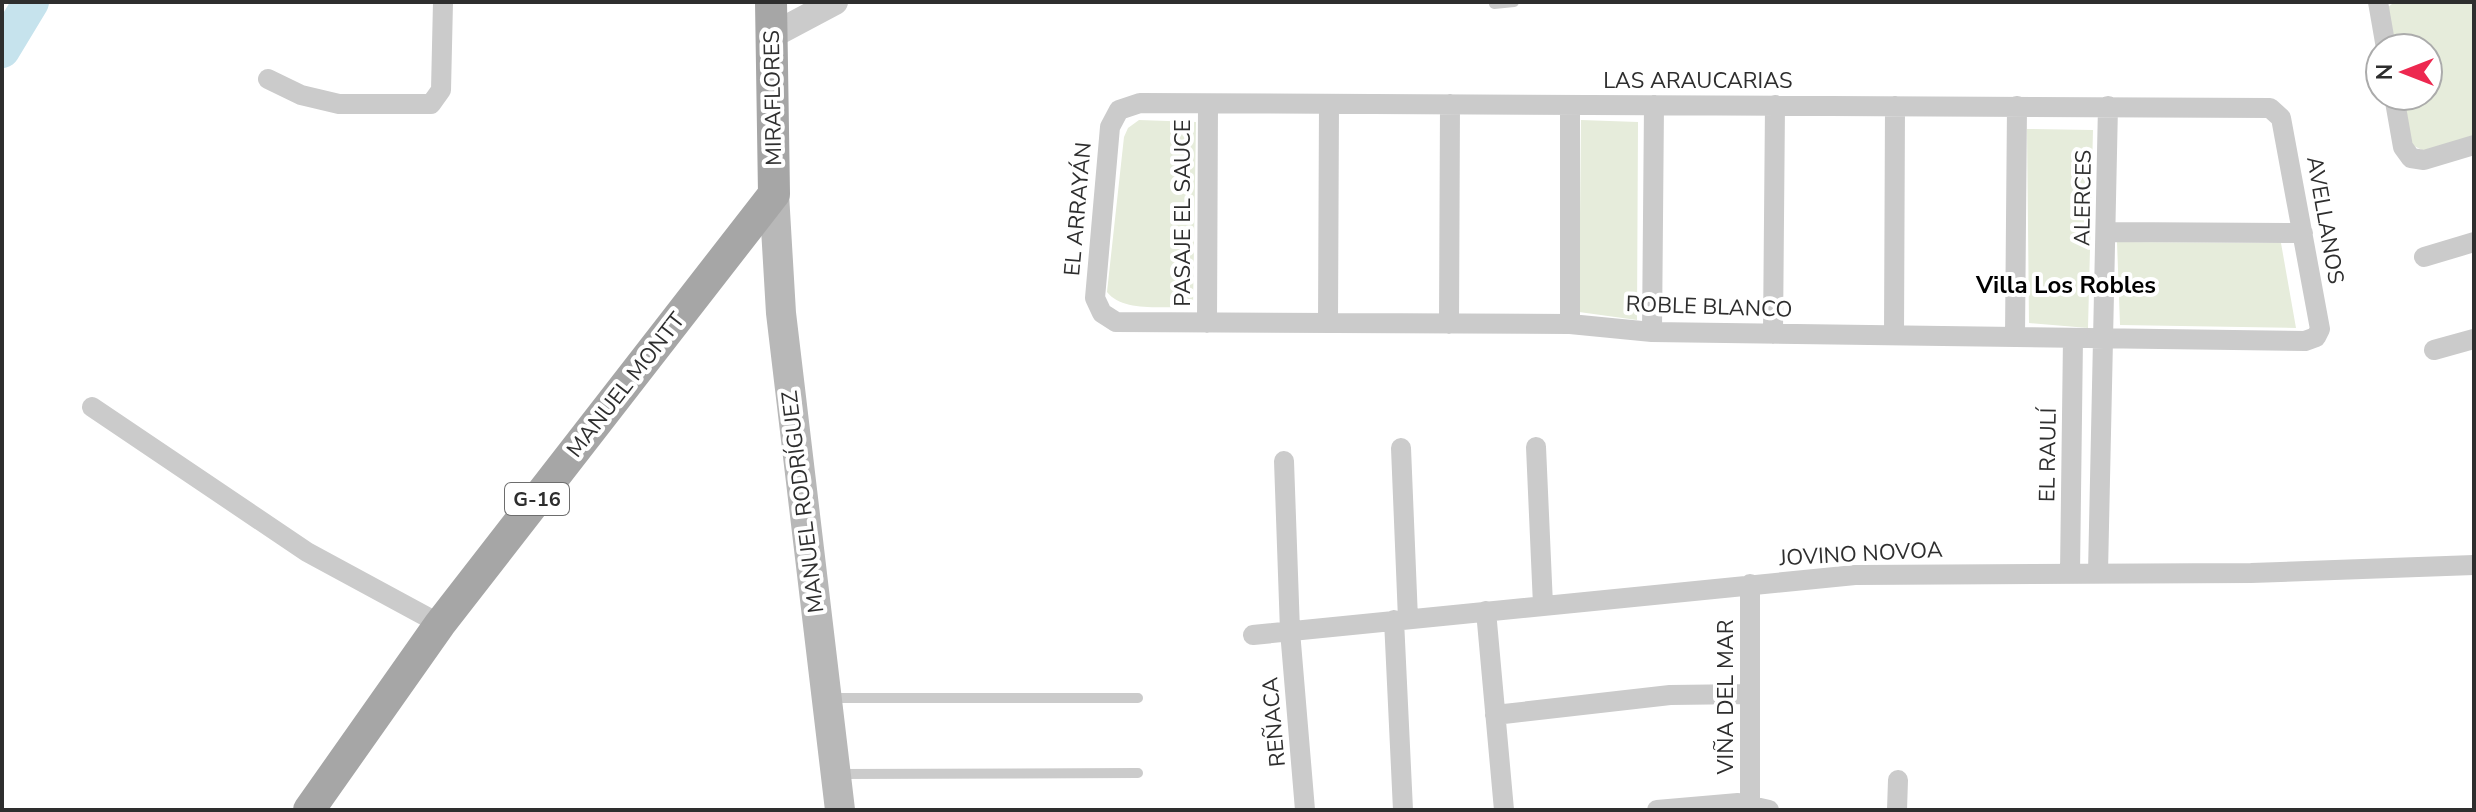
<svg xmlns="http://www.w3.org/2000/svg" width="2476" height="812" font-family="'Nunito Sans',sans-serif">
  <style>
    .green { fill: #e6ecdb }
    .lines { fill: none; stroke-linecap: round; stroke-linejoin: round }
    .river { stroke: #c6e3ed; stroke-width: 36 }
    .service { stroke: #cbcbcb; stroke-width: 10 }
    .minor { stroke: #cbcbcb; stroke-width: 20 }
    .tertiary { stroke: #cbcbcb; stroke-width: 26 }
    .secondary { stroke: #b8b8b8; stroke-width: 30 }
    .primary { stroke: #a6a6a6; stroke-width: 32 }
    .labels { text-anchor: middle; dominant-baseline: central; stroke-width: 8; stroke-linejoin: round; paint-order: stroke }
    .shield { fill: #fff; stroke: #6d6d6d; stroke-width: 2 }
    .shield-label { font-size: 20px; font-weight: bold; fill: #2e2e2e }
    .street-label { font-size: 22px; fill: #2e2e2e; stroke: #fff }
    .neighbourhood-label { font-size: 24px; font-weight: bold; fill: #000; stroke: #fff }
  </style>
  <rect width="100%" height="100%" fill="#fff"/>
  <path class="green" d="M2474,2V136L2424,151L2412,145L2402,96H2428V48H2392L2384,10L2392,4Z
    M1139,120L1196,122L1193,307C1168,306 1123,313 1107,292L1124,137L1128,128Z
    M1581,120L1638,122L1637,320L1579,312Z
    M2027,129L2093,130L2088,328L2029,323Z
    M2117,242L2281,243L2296,328L2120,325Z"/>
  <g class="lines">
    <path class="river" d="M2,50L31,2"/>
    <path class="service" d="M1494,4L1514,2
      M829,698H1138
      M838,774L1138,773"/>
    <path class="minor" d="M2378,2L2386,48
      M268,79L301,95L339,104H431L441,90L443,2
      M2394,96L2403,147L2411,158L2424,160L2474,145
      M1140,103L2270,108L2281,118L2320,329L2316,337L2305,341L1652,332L1570,324L1116,322L1102,313L1095,298L1110,127L1119,110Z
      M2106,232L2303,233
      M2424,257L2474,242
      M1207,323L1208,104
      M1328,323L1329,104
      M1449,324L1450,104
      M1570,324V105
      M1652,332L1654,105
      M1773,334L1775,105
      M1894,335L1895,106
      M2015,337L2017,106
      M2434,350L2474,339
      M92,407L307,552L440,624
      M1536,447L1543,605
      M1401,448L1408,619
      M1284,461L1290,631L1305,810
      M2070,573L2073,338
      M2098,573L2108,106
      M1486,611L1504,810
      M1394,620L1403,810
      M1253,635L1855,575L2251,573L2474,565
      M1495,715L1670,695L1750,694
      M1657,810L1738,803L1769,810
      M1750,810V584
      M1897,810L1898,780"/>
    <path class="tertiary" d="M771,36L835,2"/>
    <path class="secondary" d="M774,194L781,313L840,810"/>
    <path class="primary" d="M309,810L440,624L774,194L771,2"/>
  </g>
  <g class="labels">
    <rect class="shield" x="505" y="483" width="64" height="32" rx="6"/>
    <g class="shield-label">
      <text x="537" y="499">G-16</text>
    </g>
    <g class="street-label">
      <text x="1698" y="81">LAS ARAUCARIAS</text>
      <text transform="translate(773 98) rotate(-91)">MIRAFLORES</text>
      <text transform="translate(2083 198) rotate(-89)">ALERCES</text>
      <text transform="translate(1078 209) rotate(-85)">EL ARRAYÁN</text>
      <text transform="translate(1183 213) rotate(-90)">PASAJE EL SAUCE</text>
      <text transform="translate(2325 220) rotate(80)">AVELLANOS</text>
      <text transform="translate(1709 307) rotate(2)">ROBLE BLANCO</text>
      <text transform="translate(626 385) rotate(-52)">MANUEL MONTT</text>
      <text transform="translate(2048 455) rotate(-89)">EL RAULÍ</text>
      <text transform="translate(803 502) rotate(-97)">MANUEL RODRÍGUEZ</text>
      <text transform="translate(1861 554) rotate(-3)">JOVINO NOVOA</text>
      <text transform="translate(1726 697) rotate(-90)">VIÑA DEL MAR</text>
      <text transform="translate(1274 722) rotate(-95)">REÑACA</text>
    </g>
    <g class="neighbourhood-label">
      <text x="2066" y="285">Villa Los Robles</text>
    </g>
  </g>
  <rect width="2476" height="812" fill="none" stroke="#2e2e2e" stroke-width="8"/>
  <g transform="translate(2404 72) rotate(270)"><circle r="38" fill="#ffffff" stroke="#ababab" stroke-width="2"/>
  <path d="M0-6L14 30L0 20L-14 30Z" fill="#ed2850"/>
  <text y="-12" font-size="22" font-weight="bold" text-anchor="middle" fill="#2e2e2e">N</text>
  </g>
</svg>
